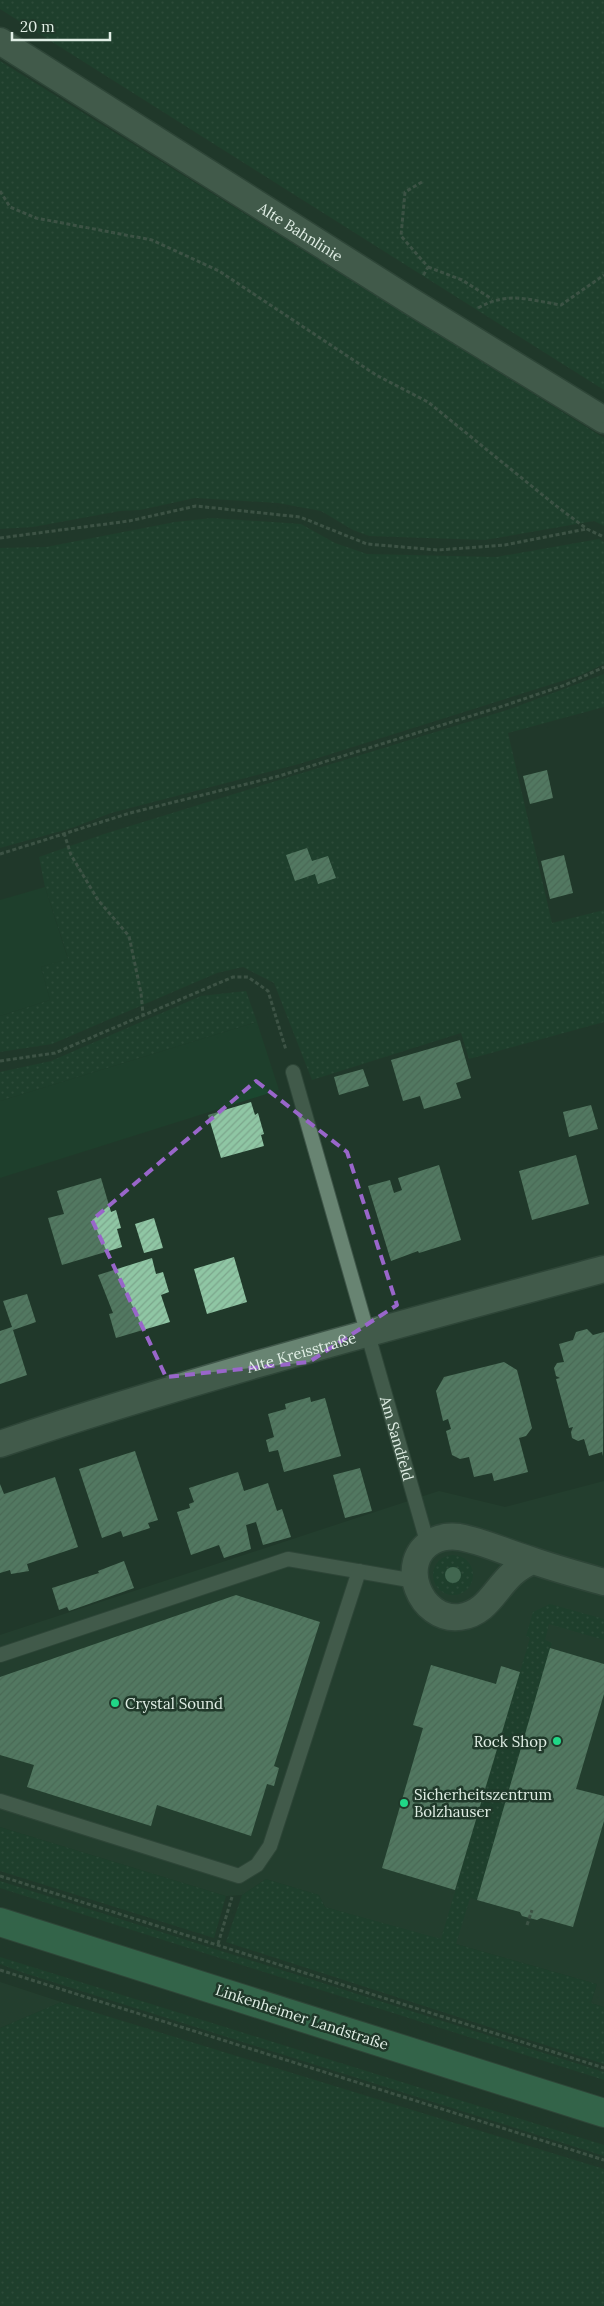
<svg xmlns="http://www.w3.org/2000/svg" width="604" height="2306" font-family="Lora,serif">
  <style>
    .built { fill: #274634 }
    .grass { fill: url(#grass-dots) }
    .garden { fill: #1b472f }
    .building { fill: url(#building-hatch) }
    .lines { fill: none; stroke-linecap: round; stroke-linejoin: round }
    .service-casing { stroke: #3f5649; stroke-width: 16 }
    .minor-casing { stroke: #3f5649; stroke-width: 29 }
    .primary-casing { stroke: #3f5649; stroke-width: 30 }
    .path { stroke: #5d7265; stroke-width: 3; stroke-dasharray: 4 2.5; stroke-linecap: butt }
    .service { stroke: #688472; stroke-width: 14 }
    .minor { stroke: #688472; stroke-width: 26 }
    .primary { stroke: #4a9a70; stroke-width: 28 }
    .tree { fill: #689f7e }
    .marked { fill: none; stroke: #9966ca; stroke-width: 4; stroke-dasharray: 10 6; stroke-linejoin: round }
    .poi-dot { fill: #20d887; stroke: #20392a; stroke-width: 2 }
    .labels { text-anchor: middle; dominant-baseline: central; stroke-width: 5; stroke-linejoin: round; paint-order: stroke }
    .street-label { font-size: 15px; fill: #e0eee5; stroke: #20392a }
    .poi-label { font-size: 15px; fill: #e0eee5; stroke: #20392a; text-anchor: start }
  </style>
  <defs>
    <pattern id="grass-dots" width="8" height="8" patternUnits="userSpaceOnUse" patternTransform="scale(1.25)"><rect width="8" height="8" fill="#1b472f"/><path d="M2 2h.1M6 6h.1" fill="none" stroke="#3c624d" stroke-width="1.8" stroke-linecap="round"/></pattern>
    <pattern id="building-hatch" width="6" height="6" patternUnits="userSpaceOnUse" patternTransform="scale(1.25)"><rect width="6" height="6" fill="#8fc6a4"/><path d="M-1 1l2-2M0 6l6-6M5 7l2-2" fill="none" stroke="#7ca68c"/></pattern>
  </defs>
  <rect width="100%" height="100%" fill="#20392a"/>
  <path class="built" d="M604,1481V2007L591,2003L597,1984L325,1907L319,1895L266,1879L242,1895L226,1896L0,1827V1635L439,1491L505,1507Z
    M0,1982L61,2002L0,2028Z"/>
  <path class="grass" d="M0,0H604V390L0,9Z
    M0,61L604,438V526L594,521L485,540L369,536L353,530L321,511L278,503L195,498L140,510L120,511L33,527L0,529Z
    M212,518L301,524L335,543L367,554L496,557L599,539L604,542V664L581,675L299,764L111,813L72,828L0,848V548L46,547L175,522Z
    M604,674V707L508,733L552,923L604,910V1022L469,1059L461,1033L312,1080L274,983L243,967L217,973L52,1044L0,1052V1016L50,1000L41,967L68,958L45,887L39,857L104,834L507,710Z
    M246,991L257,1022L0,1101V1072L51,1061L201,996Z
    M433 1575a20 20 0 1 1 40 0a20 20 0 1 1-40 0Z
    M550,1604L604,1619V1640L549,1624L545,1640L552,1643L477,1900L470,1898L456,1944L597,1984L591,2003L604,2007V2064L226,1942L242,1895L266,1879L319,1895L325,1907L441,1939L530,1638L526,1636L533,1612Z
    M0,1827L226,1896L214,1938L0,1871Z
    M0,1881L604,2072V2080L0,1888Z
    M0,1957L604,2145V2156L21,1972L0,1964Z
    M61,2002L604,2169V2306H0V2028Z"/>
  <path class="garden" d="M45,887L68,959L41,967L50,1000L0,1016V900Z
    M257,1022L279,1090L0,1178V1101Z"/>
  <path class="building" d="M547,770L553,798L530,804L523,776Z
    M307,848L312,861L328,856L336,878L318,884L315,874L295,881L286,855Z
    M564,855L573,893L550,899L541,861Z
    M460,1040L471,1078L456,1083L461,1098L424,1109L420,1096L403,1101L391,1060Z
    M363,1069L369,1086L339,1095L334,1077Z
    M251,1102L255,1115L258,1113L264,1134L261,1135L264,1146L221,1158L208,1115Z
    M591,1105L598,1129L569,1137L563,1112Z
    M576,1155L589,1204L532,1220L519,1171Z
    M439,1165L461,1240L419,1253L418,1251L391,1261L368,1186L390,1180L394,1193L402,1190L398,1178Z
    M101,1178L111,1212L116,1210L121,1228L117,1229L122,1247L62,1265L48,1218L64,1214L57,1191Z
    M154,1218L163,1248L144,1253L135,1224Z
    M234,1257L247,1302L207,1314L194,1269Z
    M152,1258L156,1274L163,1272L169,1292L161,1295L170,1322L116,1338L109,1314L113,1313L98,1275Z
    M27,1294L36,1322L13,1330L27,1375L0,1384V1331L12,1327L3,1301Z
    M587,1329L593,1335L604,1332L603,1456L602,1452L589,1456L584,1439L578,1441L572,1438L571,1432L573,1427L569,1428L556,1379L560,1378L556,1376L554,1368L557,1363L564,1362L559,1344L573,1340L576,1332Z
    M504,1362L517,1370L532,1428L526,1436L519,1438L528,1472L494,1481L492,1473L474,1477L469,1457L460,1459L452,1455L446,1431L451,1429L448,1419L443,1421L436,1391L444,1377Z
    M310,1397L311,1402L325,1398L341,1456L284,1472L278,1450L269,1452L266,1440L274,1437L268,1414L286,1409L285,1404Z
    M135,1451L158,1520L148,1523L150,1528L123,1537L121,1531L102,1538L79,1469Z
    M360,1468L372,1511L345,1518L333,1475Z
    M238,1472L244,1491L268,1483L277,1511L282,1509L291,1537L263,1545L256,1522L246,1525L251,1549L224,1558L219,1545L191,1555L177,1512L190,1508L189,1504L194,1502L189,1488Z
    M55,1477L78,1547L27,1564L29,1571L11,1574L10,1570L0,1573V1484L4,1494Z
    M124,1561L134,1588L69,1611L67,1607L59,1610L52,1588L99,1573L98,1571Z
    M236,1595L320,1622L274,1766L279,1768L274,1786L267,1784L251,1836L157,1805L151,1826L27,1787L34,1765L0,1755V1677Z
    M550,1648L604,1664V1694L576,1789L604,1796V1821L573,1927L541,1918L537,1920L522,1916L520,1912L477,1900Z
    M431,1665L496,1684L501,1666L520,1672L455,1890L382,1868L423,1728L413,1725Z"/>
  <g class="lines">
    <defs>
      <g id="service">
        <path id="s1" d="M293,1072L428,1545"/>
        <path d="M0,1655L288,1559L415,1581"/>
        <path d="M0,1801L239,1876L257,1865L270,1846L359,1571"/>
      </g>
      <g id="minor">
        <path id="s2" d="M0,41L409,300L604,420"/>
        <path id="s3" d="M0,1444C198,1377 402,1324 604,1269"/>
        <path d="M533,1561C497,1574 495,1612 460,1617C420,1622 396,1561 433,1541C441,1537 451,1536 459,1537C482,1541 505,1552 528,1559C553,1568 579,1575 604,1582"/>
      </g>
      <path id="primary" d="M0,1922L604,2113"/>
    </defs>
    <use href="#service" class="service-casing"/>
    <use href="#minor" class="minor-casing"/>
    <use href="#primary" class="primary-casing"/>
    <path class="path" d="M422,182L405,192L401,236L428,267L423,276
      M0,191L10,207L36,218L152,240L219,271L376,375L428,402L555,505L587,529L604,537
      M428,267L462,280L492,299
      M478,308C508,291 529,300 561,305L604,275
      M0,538L129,521L196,506L300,517L367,544L438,550L505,545L586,529
      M64,833L71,855L98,900L129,936L141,993L143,1015
      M0,854L130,813L279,776L503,706L565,685L604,667
      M0,1061L55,1053L233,977H248L268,991L286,1050
      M0,1876L604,2068
      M527,1925L532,1910
      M218,1944L232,1897
      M0,1970L604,2160"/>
    <use href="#service" class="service"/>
    <use href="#minor" class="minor"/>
    <use href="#primary" class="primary"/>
  </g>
  <circle class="tree" cx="453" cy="1575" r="8"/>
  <path d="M0 0H604V2306H0ZM256,1081L347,1152L397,1305L309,1362L166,1377L92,1220Z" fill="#20392a" fill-opacity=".55" fill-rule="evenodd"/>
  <path class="marked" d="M256,1081L347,1152L397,1305L309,1362L166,1377L92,1220Z"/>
  <g class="poi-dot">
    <circle cx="115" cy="1703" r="5"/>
    <circle cx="557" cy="1741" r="5"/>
    <circle cx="404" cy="1803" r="5"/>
  </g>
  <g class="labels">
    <g class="street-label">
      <text stroke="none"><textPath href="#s2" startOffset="356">Alte Bahnlinie</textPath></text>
      <text stroke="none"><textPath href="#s3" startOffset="315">Alte Kreisstraße</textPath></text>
      <text stroke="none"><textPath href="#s1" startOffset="381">Am Sandfeld</textPath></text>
      <text transform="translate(302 2017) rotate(18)">Linkenheimer Landstraße</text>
    </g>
    <g class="poi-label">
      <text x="125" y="1703">Crystal Sound</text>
      <text x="547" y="1741" text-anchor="end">Rock Shop</text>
      <text x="414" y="1794">Sicherheitszentrum<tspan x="414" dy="17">Bolzhauser</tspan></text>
    </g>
  </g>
  <path d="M12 32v8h98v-8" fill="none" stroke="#e0eee5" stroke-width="2.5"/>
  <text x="20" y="32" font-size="15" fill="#e0eee5" stroke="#20392a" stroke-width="4" paint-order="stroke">20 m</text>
</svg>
